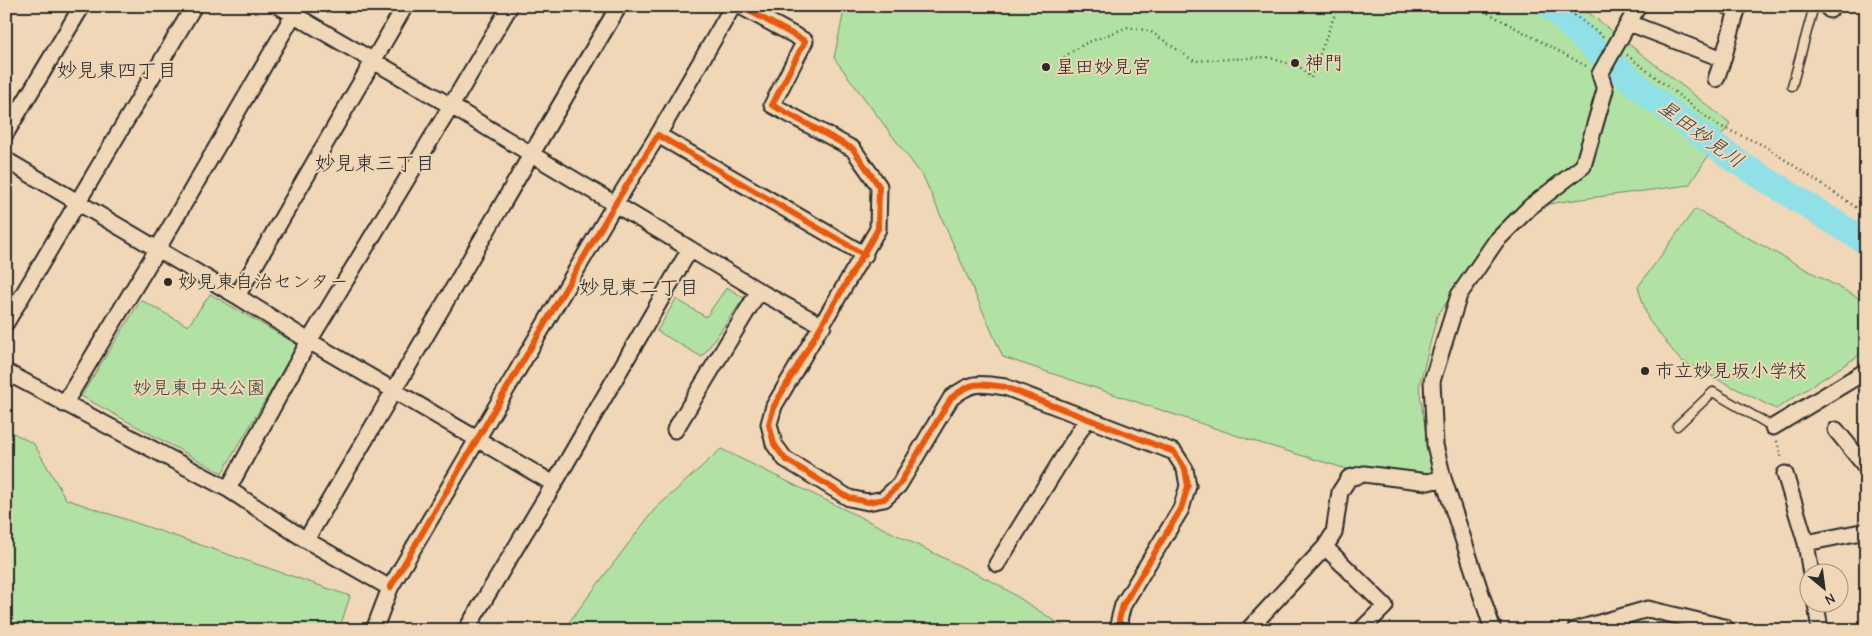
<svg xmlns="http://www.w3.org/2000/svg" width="1872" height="636" font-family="'Comic Neue','Klee One',sans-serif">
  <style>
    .green { fill: #b1e2a3; stroke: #6e8667 }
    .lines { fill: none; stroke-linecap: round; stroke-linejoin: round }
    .river { stroke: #8fe1e7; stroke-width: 26 }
    .lane-casing { stroke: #2b2b2b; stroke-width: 11 }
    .street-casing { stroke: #2b2b2b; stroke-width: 19 }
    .path { stroke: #2b2b2b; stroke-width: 2.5; stroke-dasharray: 1 4; stroke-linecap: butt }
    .lane { stroke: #efd7b7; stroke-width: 8 }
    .street { stroke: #efd7b7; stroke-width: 15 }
    .cycleway-casing { stroke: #efd7b7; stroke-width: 9 }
    .cycleway { stroke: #e8590c; stroke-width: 6 }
    .poi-dot { fill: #2b2b2b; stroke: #efd7b7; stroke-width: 2 }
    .labels { text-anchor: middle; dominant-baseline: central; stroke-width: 4; stroke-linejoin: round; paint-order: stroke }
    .poi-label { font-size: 19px; fill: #2b2b2b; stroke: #efd7b7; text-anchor: start }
    .park-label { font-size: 19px; fill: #3f463d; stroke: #efd7b7 }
    .neighbourhood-label { font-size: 20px; fill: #2b2b2b; stroke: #efd7b7 }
    .water-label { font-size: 20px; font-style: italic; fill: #3a4647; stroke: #efd7b7 }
  </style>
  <rect width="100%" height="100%" fill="#efd7b7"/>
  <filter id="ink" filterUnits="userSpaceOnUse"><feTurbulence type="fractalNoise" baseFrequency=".02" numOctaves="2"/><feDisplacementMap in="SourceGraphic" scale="10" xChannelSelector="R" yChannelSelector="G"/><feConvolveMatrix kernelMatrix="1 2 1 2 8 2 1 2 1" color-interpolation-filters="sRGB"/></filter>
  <g filter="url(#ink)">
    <path class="green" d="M845,6H1580L1730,123L1689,185L1566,201L1512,211L1437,316L1419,387L1432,474L1357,472L1250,440L1003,357L924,178L834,58Z
      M1695,209L1866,302V351L1776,409L1680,360L1648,319L1638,287Z
      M727,287L744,298L702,357L657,331L676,299L706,317Z
      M210,294L298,345L222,473L81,396L141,300L188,326Z
      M6,429L34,444L66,499L350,596L339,630H6Z
      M721,449L999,585L1069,630H563L654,510Z"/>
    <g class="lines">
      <path class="river" d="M1550,6L1598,52L1651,97L1736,161L1866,242"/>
      <defs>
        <path id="lane" d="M1792,86L1814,6
          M1677,426L1713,392L1773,427"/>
        <path id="street" d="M279,6L451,106L690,249
          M740,6L805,41L772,105L853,149L879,186L878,229L774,406L769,424L774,444L785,459L849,498L868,502L884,499L899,485L951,398C972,381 979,383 1005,387L1174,452L1185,469L1188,486L1181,509L1123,605L1119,620L1122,630
          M1826,6L1830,10
          M1629,23L1723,59L1737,10L1727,6
          M1716,79L1723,59
          M6,133L82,6
          M658,135L733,6
          M6,160L237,296L309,341L554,484
          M237,296L405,6
          M6,323L194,6
          M6,372L228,489L306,540
          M64,404L157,250L298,7
          M1773,427L1866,371
          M675,430L759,291
          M1836,430L1866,467
          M1785,474L1806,543
          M1443,478L1435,445L1432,381L1459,295L1496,241L1530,207L1583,166L1605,90L1600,74L1638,6
          M228,489L309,341L451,106L510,6
          M1325,547L1385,606L1361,630
          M997,564L1087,419
          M1811,574L1806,543L1866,531
          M390,588L615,204L658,135L865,255
          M1816,604L1820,630
          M374,630L390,588L306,540C412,362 513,183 619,6
          M466,630L554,484L690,249L759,291L823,326
          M1248,630L1325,547L1334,533L1340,492L1349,478L1364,474L1428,482L1443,478L1493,630
          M1575,630L1648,609L1724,627L1728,630"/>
      </defs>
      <use href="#lane" class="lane-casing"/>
      <use href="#street" class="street-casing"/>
      <path class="path" d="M1475,6L1588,67
        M1562,6L1605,38
        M1627,55L1717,125L1763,145L1866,214
        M1064,57L1084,44L1128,27L1150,31L1194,61L1267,57L1300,67L1311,78L1338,6
        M1777,441L1782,460"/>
      <use href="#lane" class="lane"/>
      <use href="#street" class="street"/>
      <defs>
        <path id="cycleway" d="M740,6L805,41L772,105L853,149L879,186L878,229L774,406L769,424L774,444L785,459L849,498L868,502L884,499L899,485L951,398C972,381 979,383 1005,387L1174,452L1185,469L1188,486L1181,509L1123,605L1119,620L1122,630
          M390,588L615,204L658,135L865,255"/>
      </defs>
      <use href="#cycleway" class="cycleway-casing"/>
      <use href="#cycleway" class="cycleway"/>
    </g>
  </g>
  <g class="poi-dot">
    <circle cx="1295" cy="63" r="5"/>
    <circle cx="1046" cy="67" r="5"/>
    <circle cx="168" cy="282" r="5"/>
    <circle cx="1645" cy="371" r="5"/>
  </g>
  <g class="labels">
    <g class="poi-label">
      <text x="1305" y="63">神門</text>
      <text x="1056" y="67">星田妙見宮</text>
      <text x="178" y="282">妙見東自治センター</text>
      <text x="1655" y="371">市立妙見坂小学校</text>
    </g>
    <g class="park-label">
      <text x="199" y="388">妙見東中央公園</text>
    </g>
    <g class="neighbourhood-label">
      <text x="117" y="70">妙見東四丁目</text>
      <text x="375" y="163">妙見東三丁目</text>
      <text x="639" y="287">妙見東二丁目</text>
    </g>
    <g class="water-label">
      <text transform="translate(1701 134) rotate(36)">星田妙見川</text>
    </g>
  </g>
  <rect width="1872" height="636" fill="none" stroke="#efd7b7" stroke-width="25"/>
  <rect x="12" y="12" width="1847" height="611" fill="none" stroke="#2b2b2b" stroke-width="2" filter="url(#ink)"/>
  <g transform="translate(1824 588) rotate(151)"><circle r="24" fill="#efd7b7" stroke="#a1927f"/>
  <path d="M0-4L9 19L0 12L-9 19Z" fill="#2b2b2b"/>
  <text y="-8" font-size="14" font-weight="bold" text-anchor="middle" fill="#2b2b2b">N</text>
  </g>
</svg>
